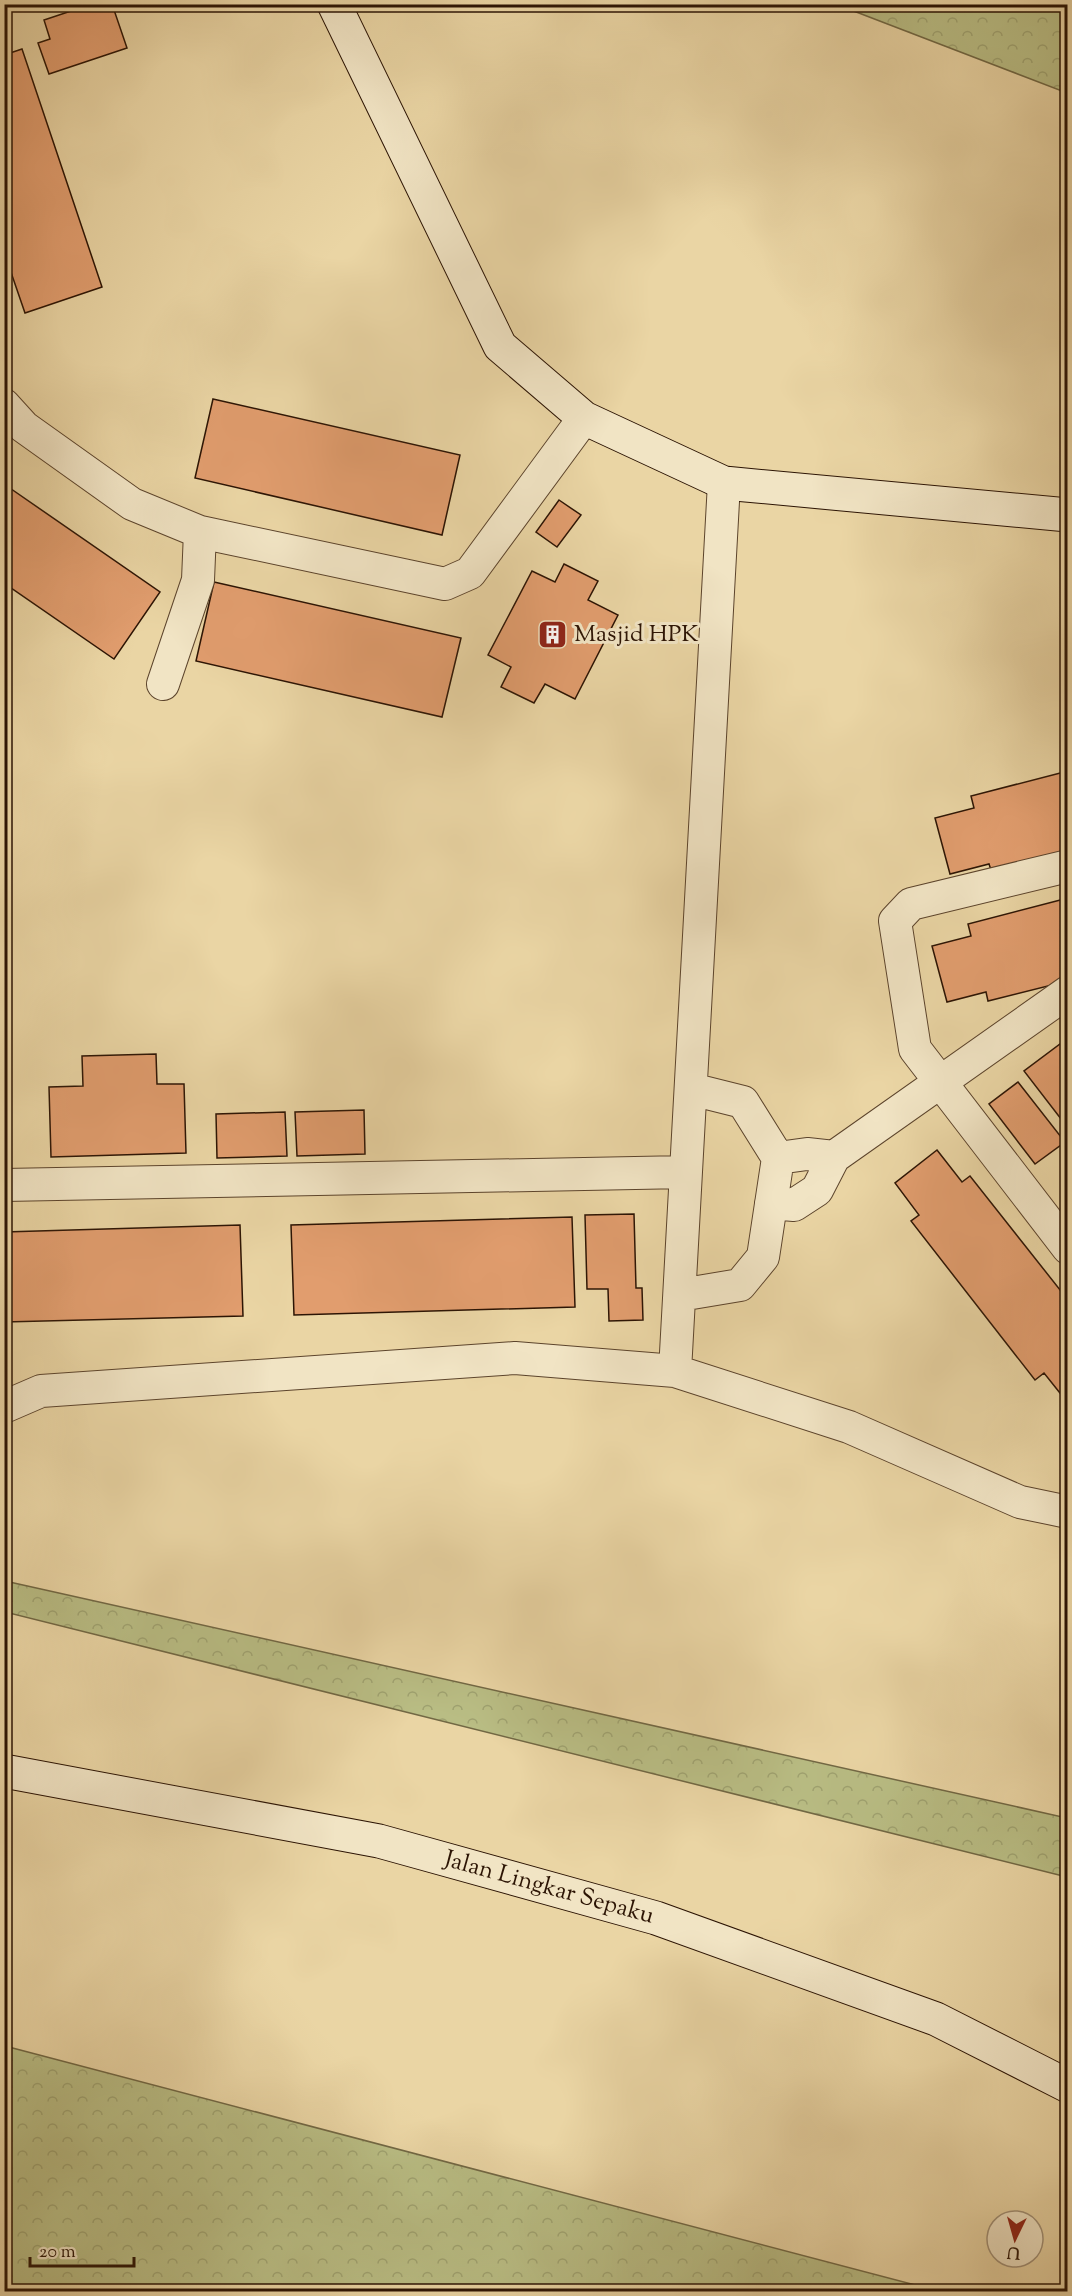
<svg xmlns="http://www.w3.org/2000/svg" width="1072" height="2296" font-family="'Sorts Mill Goudy',serif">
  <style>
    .forest { fill: url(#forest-crowns); stroke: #726844; stroke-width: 1.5 }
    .building { fill: #e19d6e; stroke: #2c1404; stroke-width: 1.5 }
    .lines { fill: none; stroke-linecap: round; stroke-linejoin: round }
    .street-casing { stroke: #5c442c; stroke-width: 34 }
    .secondary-casing { stroke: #2c1404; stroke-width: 35 }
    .street { stroke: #f1e4c4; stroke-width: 32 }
    .secondary { stroke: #f1e4c4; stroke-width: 33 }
    .labels { text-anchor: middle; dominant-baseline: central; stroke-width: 6; stroke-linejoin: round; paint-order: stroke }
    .poi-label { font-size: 24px; fill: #2c1404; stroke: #f1e4c4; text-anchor: start }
    .street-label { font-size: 24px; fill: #2c1404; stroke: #f1e4c4 }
  </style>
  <defs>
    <pattern id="forest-crowns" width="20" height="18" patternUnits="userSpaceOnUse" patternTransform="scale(1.5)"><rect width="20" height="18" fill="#b9bd84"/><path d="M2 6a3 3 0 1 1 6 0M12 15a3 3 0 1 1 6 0" fill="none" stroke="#9fa270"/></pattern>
  </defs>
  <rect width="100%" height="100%" fill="#ead5a4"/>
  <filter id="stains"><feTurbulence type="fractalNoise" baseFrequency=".00333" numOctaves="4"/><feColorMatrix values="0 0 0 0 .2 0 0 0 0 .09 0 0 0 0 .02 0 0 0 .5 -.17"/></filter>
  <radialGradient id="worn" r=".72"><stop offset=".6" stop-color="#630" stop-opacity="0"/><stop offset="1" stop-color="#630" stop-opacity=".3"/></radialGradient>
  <path class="forest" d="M838,5H1067V93Z
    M5,1581L1067,1818V1877L5,1612Z
    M5,2046L938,2291H5Z"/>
  <path class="building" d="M92,4H112L127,48L49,74L38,43L50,39L44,20Z
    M22,49L102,287L25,313L4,252V55Z
    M213,399L460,455L442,535L195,478Z
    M4,484L160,592L114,659L4,583Z
    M559,500L581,515L557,547L536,532Z
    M564,564L598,581L588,600L618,615L575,699L545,684L534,703L501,687L511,667L488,655L532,571L555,582Z
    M214,582L461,638L442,717L196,661Z
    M1068,771V853L992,873L989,864L950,874L935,818L974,808L971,796Z
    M1068,898V981L988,1001L986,992L947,1002L932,946L971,936L968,924Z
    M1068,1038V1128L1024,1071Z
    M156,1054L157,1084H184L186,1153L51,1157L49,1087L83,1086L82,1056Z
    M1018,1082L1065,1142L1035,1164L989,1104Z
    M364,1110L365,1154L297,1156L295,1112Z
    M285,1112L287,1156L217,1158L216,1114Z
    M937,1150L962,1182L970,1176L1068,1300V1403L1044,1373L1035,1380L911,1221L919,1215L895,1183Z
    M634,1214L636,1288H642L643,1320L609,1321L608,1289H587L585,1215Z
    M572,1217L575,1307L294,1315L291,1225Z
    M240,1225L243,1316L4,1322V1232Z"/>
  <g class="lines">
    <defs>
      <path id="street" d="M4,405L24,427L132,504L200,532L445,584L470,573L584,418
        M163,684L198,580L200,532
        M1068,866L911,904L895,921L915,1049L1068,1248
        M778,1158L807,1154L834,1157
        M4,1185L686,1172
        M771,1203L794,1205L817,1190L834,1157L1068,992
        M680,1295L740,1285L763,1257L778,1158L743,1102L691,1089
        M675,1371L724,483
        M4,1407L41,1391L515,1358L675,1371L849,1427L1020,1502L1068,1512"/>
      <g id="secondary">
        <path d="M334,4L500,346L584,418L724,483L1068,515"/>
        <path id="s1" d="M4,1771L379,1841L656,1918L936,2019L1068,2086"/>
      </g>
    </defs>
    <use href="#street" class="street-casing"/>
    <use href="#secondary" class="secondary-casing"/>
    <use href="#street" class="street"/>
    <use href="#secondary" class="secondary"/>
  </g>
  <defs>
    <symbol id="building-square" viewBox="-11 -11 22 22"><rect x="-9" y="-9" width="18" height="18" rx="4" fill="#8f2418" stroke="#f1e4c4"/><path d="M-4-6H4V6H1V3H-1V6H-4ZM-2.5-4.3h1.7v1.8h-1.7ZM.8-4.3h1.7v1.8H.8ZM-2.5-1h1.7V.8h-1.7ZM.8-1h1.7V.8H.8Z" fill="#fff"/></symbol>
  </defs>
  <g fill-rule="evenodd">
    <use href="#building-square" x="536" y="618" width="33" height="33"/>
  </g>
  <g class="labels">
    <g class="poi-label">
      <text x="574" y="635">Masjid HPK</text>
    </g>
    <g class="street-label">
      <text stroke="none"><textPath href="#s1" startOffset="558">Jalan Lingkar Sepaku</textPath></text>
    </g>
  </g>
  <rect width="1072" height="2296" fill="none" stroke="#ead5a4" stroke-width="24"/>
  <rect x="6" y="6" width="1060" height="2284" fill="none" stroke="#2c1404" stroke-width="3"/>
  <rect x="12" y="12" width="1048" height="2272" fill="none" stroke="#2c1404" stroke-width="1.5"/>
  <g transform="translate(1015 2239) rotate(185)"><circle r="28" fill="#f1e4c4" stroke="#a29177" stroke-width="1.5"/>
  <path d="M0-4.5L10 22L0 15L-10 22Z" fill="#8f2418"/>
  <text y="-9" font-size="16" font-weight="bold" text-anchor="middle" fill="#2c1404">U</text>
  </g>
  <path d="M30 2257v9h104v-9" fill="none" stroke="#2c1404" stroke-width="3"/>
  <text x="39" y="2257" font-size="18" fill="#2c1404" stroke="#f1e4c4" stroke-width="4.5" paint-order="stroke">20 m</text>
  <rect width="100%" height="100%" filter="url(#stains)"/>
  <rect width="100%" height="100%" fill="url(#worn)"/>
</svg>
